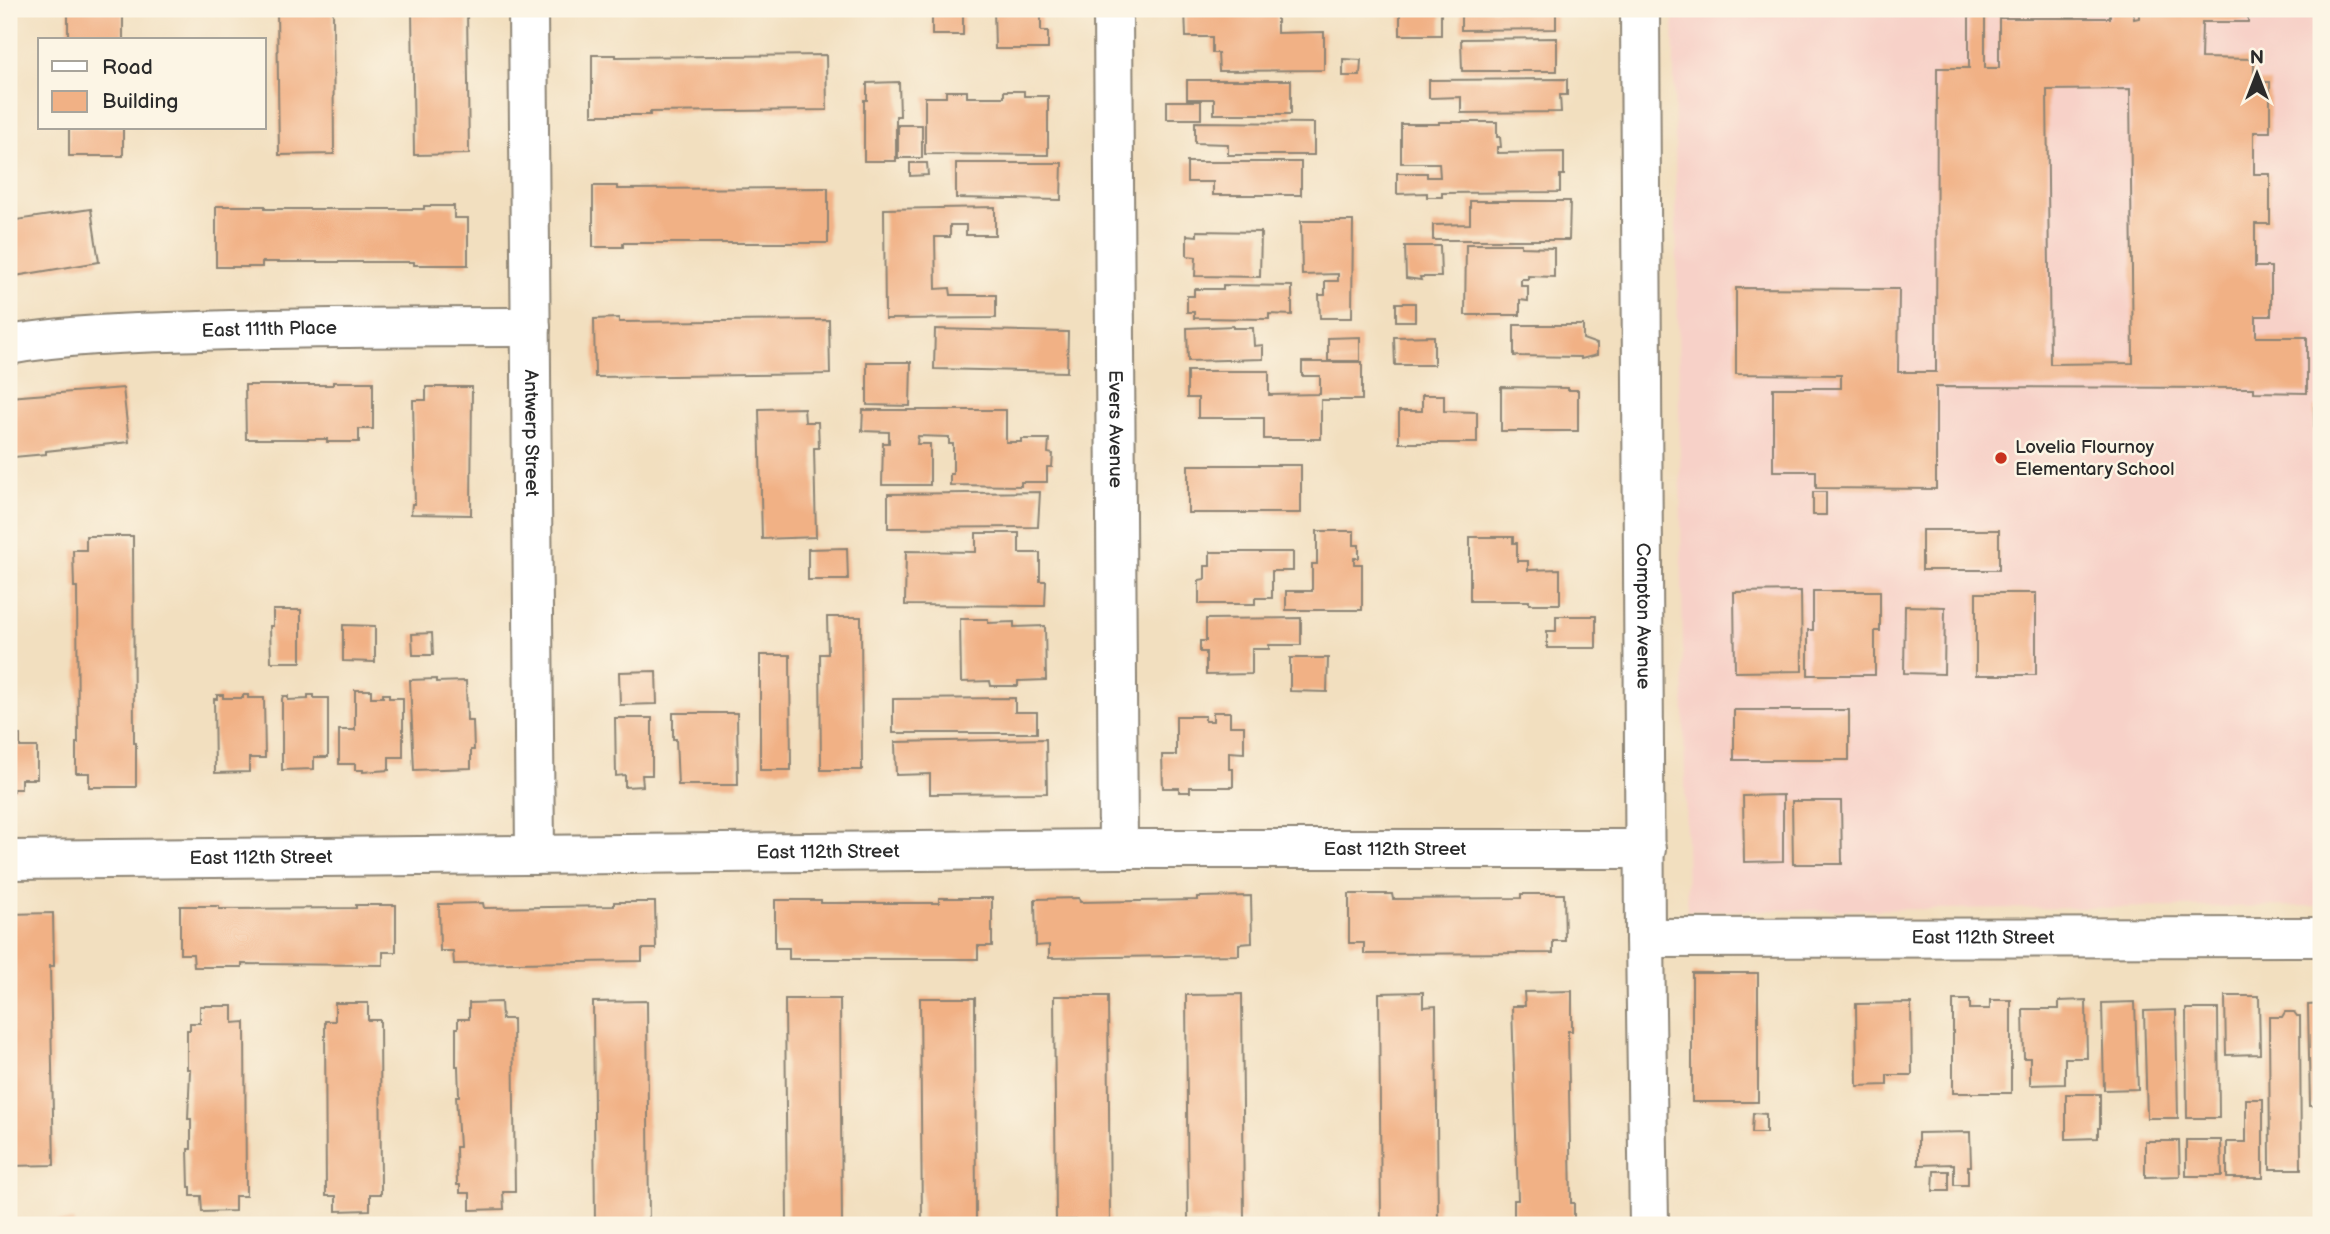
<svg xmlns="http://www.w3.org/2000/svg" width="2330" height="1234" font-family="'Balsamiq Sans',sans-serif">
  <style>
    .built { fill: #f7d1c8 }
    .building { fill: #f1b185; fill-rule: evenodd }
    .lines { fill: none; stroke-linecap: round; stroke-linejoin: round }
    .minor-casing { stroke: #8e8575; stroke-width: 42 }
    .secondary-casing { stroke: #8e8575; stroke-width: 42 }
    .minor { stroke: #fff; stroke-width: 38 }
    .secondary { stroke: #fff; stroke-width: 38 }
    .poi-dot { fill: #c8321e; stroke: #fcf5e5; stroke-width: 2.5 }
    .labels { text-anchor: middle; dominant-baseline: central; stroke-width: 5; stroke-linejoin: round; paint-order: stroke }
    .street-label { font-size: 19px; fill: #2b2b2b; stroke: #fcf5e5 }
    .poi-label { font-size: 19px; fill: #2b2b2b; stroke: #fcf5e5; text-anchor: start }
  </style>
  <rect width="100%" height="100%" fill="#fcf5e5"/>
  <filter id="ink" filterUnits="userSpaceOnUse"><feTurbulence type="fractalNoise" baseFrequency=".0143" numOctaves="2"/><feDisplacementMap in="SourceGraphic" scale="14" xChannelSelector="R" yChannelSelector="G"/><feConvolveMatrix kernelMatrix="1 2 1 2 8 2 1 2 1" color-interpolation-filters="sRGB"/></filter>
  <filter id="wash" filterUnits="userSpaceOnUse"><feTurbulence type="fractalNoise" baseFrequency=".00686" numOctaves="4" result="noise"/><feDisplacementMap in="SourceGraphic" scale="28" xChannelSelector="R" yChannelSelector="G"/><feGaussianBlur stdDeviation="1.57" result="paint"/><feColorMatrix in="noise" values="0 0 0 0 0 0 0 0 0 0 0 0 0 0 0 0 0 1.4 0 .05"/><feComposite in="paint" operator="in"/></filter>
  <g filter="url(#wash)">
    <rect width="100%" height="100%" fill="#f2dfbf"/>
    <path class="built" d="M1673,9H2321V906L1687,911Z"/>
    <g id="blocks">
      <path class="building" d="M68,9H123V40H68Z
        M277,9H333L334,154L279,155Z
        M412,9H467L469,154L414,155Z
        M932,9H963V35H932Z
        M994,9H1041V31H1048V49H995Z
        M1185,9H1277V33L1324,32V70L1219,71L1218,53H1212V37H1186Z
        M1400,9H1441V35H1400Z
        M1461,9H1556V29L1461,30Z
        M1969,9H1985V68H1999V18H2110V9H2133L2134,19L2139,18V9H2248V22H2202L2201,58L2254,59V82H2270V132H2254V174H2270V224H2255V267H2271V316H2256V337H2307V393L2254,392V388L1936,387V489L1816,488V471H1773V388H1841V375L1736,374V288L1899,289L1898,372H1936L1937,68H1969ZM2130,89L2133,363L2050,364L2047,90Z
        M1557,38V71H1462L1461,39Z
        M592,55H616V57L826,55L827,110L650,112V115H592Z
        M1343,59L1361,60L1360,76H1343Z
        M1567,79V95H1560L1561,112L1461,113V97L1429,98V80Z
        M1187,80H1291V114H1214V99H1187Z
        M899,82L900,116H896V161H864V100H867V83Z
        M946,91H967V97H1004V91H1024V96H1048V155L925,154V97H946Z
        M1167,101H1201V119H1167Z
        M1195,122L1314,123V155H1228V144L1195,143Z
        M1439,122H1497V137H1500L1501,147H1497V153L1564,152V175H1560V192L1442,193V197H1427V193L1397,194V173H1427V177H1440L1439,163H1401V124H1439Z
        M898,125H922V158H898Z
        M69,128H123V156H69Z
        M1187,162H1301V195H1213V182H1187Z
        M910,163H927L928,175L910,176Z
        M956,163H1062L1061,200L956,198Z
        M593,186H617V189L828,188V243H623V247H593Z
        M1470,201H1570L1569,240H1433V225L1470,224Z
        M216,206H265V209H424V206H454V218H468V265H414V262H262V267H216Z
        M995,207V235H966V225H950V237H935L936,289L950,288L951,295H996V318L885,319L884,209Z
        M91,209L99,262L9,277V221Z
        M1301,221H1353L1352,318H1320L1319,295H1325V281H1338V274L1302,275Z
        M1197,231L1261,232L1260,277L1195,276L1196,257L1187,256V235L1197,236Z
        M1466,244H1521V247L1554,248V277L1528,276V279H1521V286H1528V301L1520,300V315H1465Z
        M1405,246H1440L1441,277H1420L1421,280L1406,278Z
        M1223,285L1292,286V315L1269,314V319L1194,318V312H1187V296H1194V289H1223Z
        M1396,303H1415V321H1396Z
        M619,318V322L829,320L830,374L595,377L594,319Z
        M1514,325H1583V339L1597,344V355L1581,359V357L1514,356Z
        M1233,326V328H1253L1254,346L1263,345V359L1188,361L1187,328Z
        M935,329L1068,332L1067,372L934,369Z
        M1434,336V365H1395L1394,337Z
        M1360,337V361H1328V338Z
        M867,362H911L910,406L867,405Z
        M1302,362H1362V400H1321V439H1264V418H1198V398H1187V371H1269V395L1320,394V376H1302Z
        M333,382H373V429H359V442H327V439H246L245,385H333Z
        M426,387H472L471,515L411,514L412,504H415L413,400H426Z
        M1501,387L1568,388V390H1578V431H1501Z
        M123,388L129,442L46,451V454L14,457L13,445L9,446V397Z
        M1422,395H1444V411L1477,412V443H1399V411H1422Z
        M2314,407H2321V486H2315Z
        M804,408L805,422H818L819,448H814L816,537L762,539L759,409Z
        M863,410H1006V442H1021V439H1049L1048,453L1053,454L1052,467H1047V482H1021V486L950,485V474H953V444H949V437L918,436L917,444H930V485H882L883,443H889V432L862,431Z
        M1188,465H1301V513H1188Z
        M1040,492L1038,527L888,528V494Z
        M1813,492H1826V515H1813Z
        M1922,530H1999V570H1922Z
        M1317,531H1354V545H1359V558H1354V564H1362V610H1286V591H1312V564H1317Z
        M976,533H1019V553H1040V581H1046L1045,606L905,605L906,551L976,552Z
        M86,536H133L134,743H136V787H89V773H76V743H78L77,587H74L73,550H86Z
        M1470,537H1513V543H1517V561H1528V570L1560,569V604H1529V601H1470Z
        M847,548L848,580H808V549Z
        M1210,552H1293V571H1272V598H1255V604H1199V580L1205,579V566H1210Z
        M1801,591L1802,671L1735,672L1734,592Z
        M1813,591H1880V631H1875V675H1808V630H1813Z
        M1976,593H2036V675H1976Z
        M1905,606L1945,607L1944,674L1904,673Z
        M273,610H301V662H271L270,626H273Z
        M1556,616H1596V648H1547V631H1556Z
        M827,617H861L862,770H821L820,654H828Z
        M1301,618V645H1269V649H1252V674L1206,675V652H1200V641H1206V619Z
        M960,619H988V623L1014,622V627L1045,626L1046,680L1018,681V686H991L990,681L961,682Z
        M343,625L375,626V662L343,661Z
        M432,633L433,655H413L412,634Z
        M760,655H790L791,770H760Z
        M1290,658H1328L1327,692L1290,691Z
        M656,671L657,704L620,705L619,672Z
        M436,679V682L466,681L467,721H473L474,750H471V768L414,770L410,680Z
        M355,690H371V697H383V694H389V698H403V757H389V770L363,772V770H355V764H339V730H355Z
        M217,695H223V698H243V695H248V698H264L265,758H249V772L215,773L214,699H217Z
        M308,695H314V698H328V757H314V769L282,770V699L283,696H288V700L308,699Z
        M1015,698V712H1037V733H893V699Z
        M1734,710H1849V760H1734Z
        M1213,712H1230V726H1244V753L1229,752V769H1233V787H1190V792H1179V788H1163L1162,755H1176V716H1205V721H1213Z
        M673,713H737L738,785H678L676,739H673Z
        M615,718H652V775H642L643,786L625,787V775L616,776Z
        M9,735H20V747H37V779H21V789H13V792H9Z
        M1046,739L1047,793L930,794V774L896,775L895,742Z
        M1783,795V861L1744,862L1743,796Z
        M1792,801H1841L1842,864H1793Z
        M1349,894H1392L1393,899L1521,898V894H1564L1565,941H1553V953L1364,954V943H1349Z
        M1251,896L1252,943L1239,944V955L1049,958V945L1036,946L1035,899L1079,898L1080,902L1197,900V897Z
        M939,898H992V946H978V959H789V948H775V900H821V903H939Z
        M614,902H655L656,949H642V961L454,964L453,951H440L439,904L483,903L484,908L614,906Z
        M356,905H396V952H383V965L242,964V967H194L193,954H180V906H219V909L356,908Z
        M53,913L54,966H50L54,1165L9,1166V914Z
        M1692,973H1758V1102H1692Z
        M1572,991V1031H1568L1571,1203H1574V1225H1514V1200H1518L1512,1006H1525L1524,992Z
        M1423,992V1007L1436,1006L1438,1225H1381L1379,993Z
        M1242,994L1244,1219L1188,1220L1186,995Z
        M1054,996H1108L1110,1220H1056Z
        M2225,996H2259L2260,1054L2226,1055Z
        M920,998H975L976,1221L922,1222Z
        M785,999H840L842,1222H787Z
        M1953,1000H1970V1009H1990V1000H2011V1093H1953Z
        M2086,1000L2087,1058H2065V1084L2030,1085V1058H2024L2023,1009H2059V1001Z
        M647,1001L649,1224L595,1225L593,1002Z
        M501,1002L502,1019H513L515,1192H503L504,1209L470,1210V1193H460V1185H457L456,1147H459L456,1096H459L458,1066H456V1028H458V1019H469V1003Z
        M2135,1002L2138,1089L2104,1090L2102,1003Z
        M335,1003H368V1020H380L381,1194H370V1210L336,1211V1196H326L325,1021H335Z
        M1911,1003L1912,1075H1887V1085L1857,1086L1856,1004Z
        M2321,1004V1106H2310L2308,1005Z
        M200,1006H233V1023L245,1022L246,1196H235V1211L202,1212L201,1196H191V1187H189L188,1149H191V1119H188L190,1069H187V1030H190V1023H200Z
        M2186,1009H2218L2219,1118H2187Z
        M2176,1010L2178,1118H2147L2144,1011Z
        M2285,1012H2294L2297,1016H2300L2301,1169H2270L2269,1017H2282Z
        M2066,1094H2100V1128H2098V1138L2066,1139Z
        M2246,1099H2263V1178H2227V1142H2246Z
        M1753,1113L1766,1114V1133H1752Z
        M1970,1132L1971,1166H1968V1185H1954V1164L1918,1165V1133Z
        M2186,1140H2221L2222,1176H2186Z
        M2145,1141H2179L2180,1176L2145,1177Z
        M1934,1171H1949V1191H1933Z
        M19,1221H74V1225H19Z"/>
    </g>
  </g>
  <g filter="url(#ink)">
    <use href="#blocks" fill-opacity="0" stroke="#8e8575" stroke-width="2"/>
    <g class="lines">
      <defs>
        <g id="minor">
          <path id="s1" d="M528,9L535,855"/>
          <path id="s2" d="M1113,9L1118,849"/>
          <path id="s3" d="M9,345C72,334 136,333 200,331C310,327 420,327 531,327"/>
          <path id="s4" d="M9,860L1118,849H1646"/>
          <path id="s5" d="M1645,938L2321,937"/>
        </g>
        <g id="secondary">
          <path id="s6" d="M1640,9L1645,938L1649,1225"/>
        </g>
      </defs>
      <use href="#minor" class="minor-casing"/>
      <use href="#secondary" class="secondary-casing"/>
      <use href="#minor" class="minor"/>
      <use href="#secondary" class="secondary"/>
    </g>
  </g>
  <circle class="poi-dot" cx="2001" cy="458" r="7"/>
  <g class="labels">
    <g class="street-label">
      <text stroke="none"><textPath href="#s3" startOffset="261">East 111th Place</textPath></text>
      <text stroke="none"><textPath href="#s2" startOffset="420">Evers Avenue</textPath></text>
      <text stroke="none"><textPath href="#s1" startOffset="424">Antwerp Street</textPath></text>
      <text stroke="none"><textPath href="#s6" startOffset="607">Compton Avenue</textPath></text>
      <text stroke="none"><textPath href="#s4" startOffset="1386">East 112th Street</textPath></text>
      <text stroke="none"><textPath href="#s4" startOffset="819">East 112th Street</textPath></text>
      <text stroke="none"><textPath href="#s4" startOffset="252">East 112th Street</textPath></text>
      <text stroke="none"><textPath href="#s5" startOffset="338">East 112th Street</textPath></text>
    </g>
    <g class="poi-label">
      <text x="2015" y="447">Lovelia Flournoy<tspan x="2015" dy="22">Elementary School</tspan></text>
    </g>
  </g>
  <rect width="2330" height="1234" fill="none" stroke="#fcf5e5" stroke-width="35"/>
  <rect x="38" y="38" width="228" height="91" fill="#fcf5e5" stroke="#a8a49b" stroke-width="2"/>
  <rect x="52" y="61" width="35" height="10" fill="#ffffff" stroke="#a8a49b" stroke-width="2"/>
  <text x="102" y="74" font-size="21" fill="#2b2b2b">Road</text>
  <rect x="52" y="91" width="35" height="21" fill="#f1b185" stroke="#a8a49b" stroke-width="2"/>
  <text x="102" y="108" font-size="21" fill="#2b2b2b">Building</text>
  <g transform="translate(2257 74)" stroke="#fcf5e5" stroke-width="5" paint-order="stroke">
  <path d="M0-5L12 26L0 18L-12 26Z" fill="#2b2b2b"/>
  <text y="-10" font-size="19" font-weight="bold" text-anchor="middle" fill="#2b2b2b">N</text>
  </g>
</svg>
